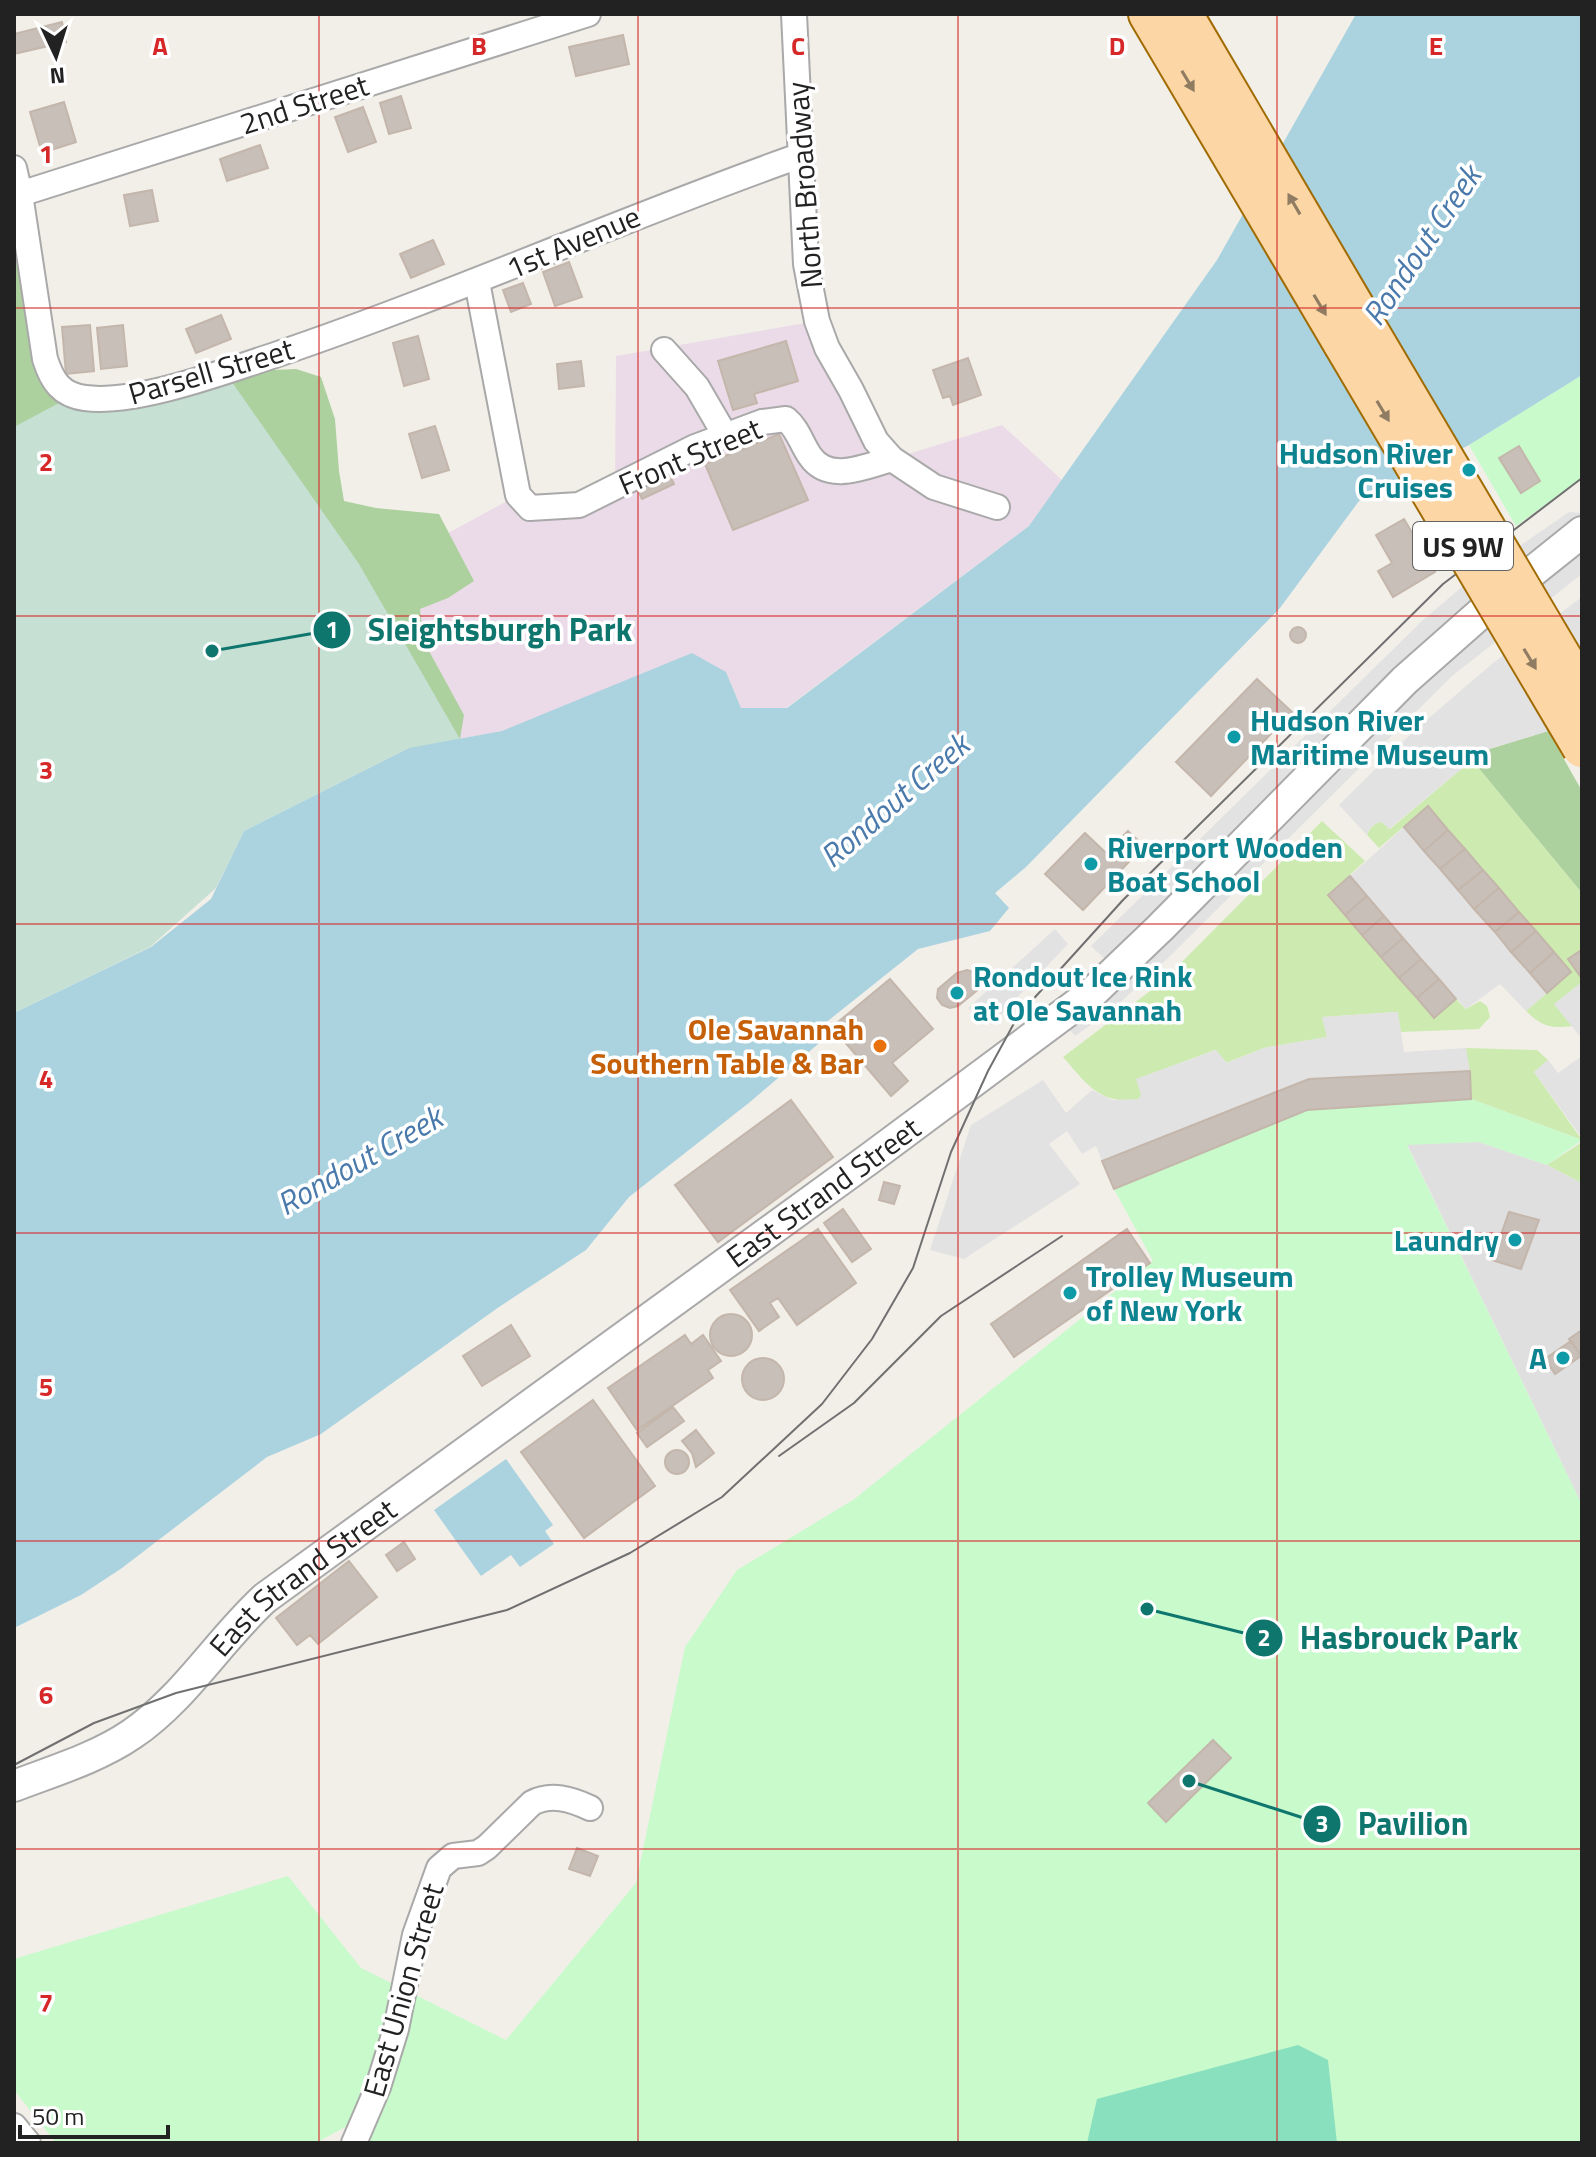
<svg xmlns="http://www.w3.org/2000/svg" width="1596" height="2157" font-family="'Titillium Web',sans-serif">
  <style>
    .residential { fill: #e0dfdf }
    .industrial { fill: #ebdbe8 }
    .grass { fill: #cdebb0 }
    .forest { fill: #add19e }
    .wetland { fill: #c6e0d4 }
    .park { fill: #c8facc }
    .pitch { fill: #88e0be }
    .parking { fill: #e2e2e2 }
    .water { fill: #aad3df }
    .building { fill: #c7bfb8; stroke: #c4b6ab; stroke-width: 2 }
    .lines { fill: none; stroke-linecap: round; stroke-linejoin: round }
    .minor-casing { stroke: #a9a9a9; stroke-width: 28 }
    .tertiary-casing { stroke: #a9a9a9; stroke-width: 34 }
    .primary-casing { stroke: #a06b00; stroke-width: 42 }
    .minor { stroke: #fff; stroke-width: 24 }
    .tertiary { stroke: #fff; stroke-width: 30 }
    .primary { stroke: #fcd6a4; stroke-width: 38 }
    .tram { stroke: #707070; stroke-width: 2 }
    .primary-bridge-casing { stroke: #a06b00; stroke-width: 42; stroke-linecap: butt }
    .primary-bridge { stroke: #fcd6a4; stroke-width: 38 }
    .oneway { fill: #8f7c63 }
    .grid { fill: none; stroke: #d62828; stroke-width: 2; stroke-opacity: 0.55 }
    .culture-dot { fill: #0f9aa8; stroke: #fff; stroke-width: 3 }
    .food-dot { fill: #e8710a; stroke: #fff; stroke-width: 3 }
    .labels { text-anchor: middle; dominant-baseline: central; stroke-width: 7; stroke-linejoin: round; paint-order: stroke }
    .shield { fill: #fff; stroke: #646464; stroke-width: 2 }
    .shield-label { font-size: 28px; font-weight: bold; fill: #222 }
    .street-label { font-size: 30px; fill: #222; stroke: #fff }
    .culture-label { font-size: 30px; font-weight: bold; fill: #0d838f; stroke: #fff; text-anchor: start }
    .food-label { font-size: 30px; font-weight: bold; fill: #c56008; stroke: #fff; text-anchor: end }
    .water-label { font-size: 32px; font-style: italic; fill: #4a7aab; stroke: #fff }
    .grid-label { font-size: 26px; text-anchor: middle; font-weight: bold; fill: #d62828; stroke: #fff; stroke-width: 7; stroke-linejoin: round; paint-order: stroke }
    .leader { fill: none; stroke: #0f766e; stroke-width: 3 }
    .callout-dot { fill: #0f766e; stroke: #fff; stroke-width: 3 }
    .mark-label { font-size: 24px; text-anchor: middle; font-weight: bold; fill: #fff }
    .callout-label { font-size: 32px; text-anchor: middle; font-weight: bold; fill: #0f766e; stroke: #fff; stroke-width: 7; stroke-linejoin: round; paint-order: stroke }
  </style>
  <rect width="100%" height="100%" fill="#f2efe9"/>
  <path class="residential" d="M1479,1142L1547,1165L1582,1183V1505L1407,1144Z"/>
  <path class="industrial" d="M817,321L892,459L1002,425L1062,480L1029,526L786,708H741L726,672L502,731L460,739L359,564L441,537L518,495L530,508L615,487L616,356Z"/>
  <path class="grass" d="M1472,760L1582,893V954L1580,951L1582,982L1555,1004L1572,1026C1551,1029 1541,1026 1526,1011L1571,972L1428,806L1379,848L1367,835C1370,827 1374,823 1382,822L1390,829Z
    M1322,821L1365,861L1328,895L1433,1018L1456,999L1466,1009L1480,1001L1487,1006L1490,1017L1479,1029L1401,1032L1397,1012L1323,1017L1327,1037L1264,1048L1226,1063L1215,1050L1137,1079L1141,1094L1139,1099C1100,1106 1086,1083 1063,1057L1162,982Z
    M1466,1048L1537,1050L1548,1060L1534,1072L1582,1140L1471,1099Z
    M1582,1142V1183L1547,1165Z"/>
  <path class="forest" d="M14,168L45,359L67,393L225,372L296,369L321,377L335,419L339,471L344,501L376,508L439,514L474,581L448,598L420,609L423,640L464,715L460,739L409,748L14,521Z
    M1548,731L1582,791V893L1472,760L1483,751Z"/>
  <path class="wetland" d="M225,372L359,564L460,739L409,748L244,831L216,888L150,947L14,1013V427L74,395Z"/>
  <path class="park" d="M1582,375V478L1516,526L1469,445Z
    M1471,1099L1582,1140L1547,1165L1479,1142L1407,1145L1582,1505V2143H369L370,2140L345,2127L316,2143H56L14,2090V1959L288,1876L361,1968L506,2040L636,1883L685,1647L737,1570L853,1500L1153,1261L1114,1189L1307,1110Z"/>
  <path class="pitch" d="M1298,2045L1328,2060L1337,2143H1087L1097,2099Z"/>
  <path class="parking" d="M1569,512L1582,513V574L1452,676L1167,959L1112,1010L1075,1036L1063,1021L1121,974L1091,946L1423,620L1470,580Z
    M1582,597V709L1548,731L1483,751L1389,829L1382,822L1377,823L1369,829L1367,835L1339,805L1415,730L1493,663Z
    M1404,827L1547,993L1526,1011L1500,984L1466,1009L1350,876Z
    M1055,929L1068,944L991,1025L968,1008Z
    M1582,982V1039L1554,1004Z
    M1398,1012L1404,1052L1466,1048L1470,1071L1309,1079L1102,1161L1096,1146L1082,1154L1067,1131L1049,1144L1080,1184L964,1259L930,1250L971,1125L1043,1080L1066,1113L1092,1090L1112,1100L1139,1099L1141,1094L1136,1079L1216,1050L1227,1063L1264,1048L1327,1037L1322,1017Z
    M1582,1056V1138L1534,1072L1548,1060L1558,1073Z"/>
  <path class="water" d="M1356,14H1582V375L1469,445L1359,501L1280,608L1026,867L995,893L1009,908L990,931L918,949L819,1028L824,1039L750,1102L629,1197L586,1250L499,1307L321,1434L267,1457L122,1568L81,1595L14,1628V1013L151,947L211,899L244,831L409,748L502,731L692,653L726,672L741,708H787L1029,526L1217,260Z
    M506,1459L553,1525L545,1531L554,1544L520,1567L511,1555L481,1576L434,1510Z"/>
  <path class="building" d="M62,22L66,42L14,54V34Z
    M623,35L629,64L576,76L569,47Z
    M401,96L411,128L389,134L380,103Z
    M64,102L76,142L42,153L30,112Z
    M363,107L376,142L348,152L335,117Z
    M260,145L268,168L227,181L220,159Z
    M152,190L158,221L130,226L124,195Z
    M433,240L444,264L411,278L400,254Z
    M569,262L582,297L555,306L543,272Z
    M523,283L531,304L511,312L503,290Z
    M221,315L231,339L196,353L186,329Z
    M90,325L94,371L66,374L62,327Z
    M123,325L127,366L101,369L97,328Z
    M418,336L429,379L404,386L393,343Z
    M786,341L798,381L754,394L757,403L733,410L718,361Z
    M968,358L981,395L953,405L950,396L943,398L933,370Z
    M581,361L584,386L559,389L557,364Z
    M435,426L449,470L422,478L409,434Z
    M779,434L808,500L733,530L705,464Z
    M1519,446L1540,481L1521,493L1499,458Z
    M665,465L674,484L642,499L633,480Z
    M1404,519L1435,572L1393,597L1378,571L1392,563L1376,535Z
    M1290 635a8 8 0 1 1 16 0a8 8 0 1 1-16 0Z
    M1257,679L1292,712L1211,796L1176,762Z
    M1428,806L1448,830L1424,851L1404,827Z
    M1448,830L1465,849L1440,869L1424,851Z
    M1128,831L1144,846L1083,910L1045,874L1085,833L1106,853Z
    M1465,849L1483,870L1458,890L1440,869Z
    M1483,870L1499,888L1474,909L1458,890Z
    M1350,876L1367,896L1345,915L1328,895Z
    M1499,888L1519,912L1495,932L1474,909Z
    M1367,896L1384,916L1362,935L1345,915Z
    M1519,912L1536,931L1511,952L1495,932Z
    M1384,916L1403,938L1381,957L1362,935Z
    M1536,931L1554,952L1530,973L1511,952Z
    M1403,938L1421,959L1399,978L1381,957Z
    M1580,951L1582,954L1580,976L1568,959Z
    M1554,952L1571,972L1547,993L1530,973Z
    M1421,959L1439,979L1417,998L1399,978Z
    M967,970L974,972L980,981V988L958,1006L950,1008L942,1005L937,998L938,989L957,973Z
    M890,979L933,1029L892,1063L908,1081L891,1096L832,1027Z
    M1439,979L1456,999L1434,1018L1417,998Z
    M1470,1071L1471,1099L1307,1110L1114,1189L1102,1161L1309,1079Z
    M791,1100L833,1157L718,1242L675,1185Z
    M884,1182L900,1186L894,1204L879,1200Z
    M843,1209L871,1249L852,1262L824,1223Z
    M1509,1212L1539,1220L1521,1269L1492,1260Z
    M818,1229L856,1283L797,1325L778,1298L770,1303L779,1317L759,1331L730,1290Z
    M1127,1229L1150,1263L1014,1357L991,1324Z
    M710 1335a21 21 0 1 1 42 0a21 21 0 1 1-42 0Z
    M511,1325L530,1356L482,1386L463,1356Z
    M1582,1330V1352L1580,1354L1569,1339Z
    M685,1335L691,1344L703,1335L721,1361L708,1370L713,1378L637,1430L608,1388Z
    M1571,1341L1581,1356L1555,1374L1545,1359Z
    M742 1379a21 21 0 1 1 42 0a21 21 0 1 1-42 0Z
    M593,1400L655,1486L584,1538L521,1452Z
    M673,1407L684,1421L647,1447L637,1433Z
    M696,1430L714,1453L696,1467L692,1453L682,1441Z
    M665 1462a12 12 0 1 1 24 0a12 12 0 1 1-24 0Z
    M404,1542L415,1559L397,1571L386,1555Z
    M349,1561L377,1597L318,1644L310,1635L297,1645L276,1618Z
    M1213,1740L1231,1758L1166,1822L1148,1803Z
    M577,1848L598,1856L590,1876L569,1869Z"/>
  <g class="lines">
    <defs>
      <path id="minor" d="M794,14L806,264L817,321L827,348L851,390L876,441L892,459L934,487L997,507
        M14,168L20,194L45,359C52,381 61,395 85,398C136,405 229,370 278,354C454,294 624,218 799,156
        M20,194L588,14
        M477,282L518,495L530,508L579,505L695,447L762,422L786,419C798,429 801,443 810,456C829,484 866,466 892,459
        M664,350L697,387L725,435
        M14,2126L28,2143
        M354,2143L378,2087L396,2029L415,1935L439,1868L453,1856L478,1853L487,1847L532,1803C551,1793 571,1799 590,1808"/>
      <g id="tertiary">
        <path id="s1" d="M14,1786C53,1771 97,1758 132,1734C184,1699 219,1640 265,1598L869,1159L1092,993L1160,928L1405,680L1482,612L1582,532"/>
      </g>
      <path id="primary" d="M1148,14L1343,344
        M1183,14L1362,319"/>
    </defs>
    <use href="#minor" class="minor-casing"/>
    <use href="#tertiary" class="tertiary-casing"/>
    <use href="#primary" class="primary-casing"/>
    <use href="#minor" class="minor"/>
    <use href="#tertiary" class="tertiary"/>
    <use href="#primary" class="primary"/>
    <path class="tram" d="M779,1456L854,1403L941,1316L1062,1236
      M14,1765L94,1723L176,1693L507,1610L630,1553L722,1497L822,1404L872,1339L913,1268L951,1152L988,1071L1018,1016L1123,900L1443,584L1582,478"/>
    <defs>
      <path id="primary-bridge" d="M1362,319L1582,691
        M1343,344L1582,748"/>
    </defs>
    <use href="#primary-bridge" class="primary-bridge-casing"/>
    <use href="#primary-bridge" class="primary-bridge"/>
  </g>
  <defs><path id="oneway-solid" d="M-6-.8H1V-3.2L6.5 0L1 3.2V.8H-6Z" transform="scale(2)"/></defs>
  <g class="oneway">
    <use href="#oneway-solid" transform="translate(1188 81) rotate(59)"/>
    <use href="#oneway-solid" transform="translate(1294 204) rotate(-120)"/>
    <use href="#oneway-solid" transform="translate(1320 305) rotate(59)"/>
    <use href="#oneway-solid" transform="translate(1383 411) rotate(59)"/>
    <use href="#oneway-solid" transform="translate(1530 659) rotate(59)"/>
  </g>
  <path class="grid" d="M319,14V2143M638,14V2143M958,14V2143M1277,14V2143M14,308H1582M14,616H1582M14,924H1582M14,1233H1582M14,1541H1582M14,1849H1582"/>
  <g class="culture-dot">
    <circle cx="1469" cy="470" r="8"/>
    <circle cx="1234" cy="737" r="8"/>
    <circle cx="1091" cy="864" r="8"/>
    <circle cx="957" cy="993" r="8"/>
    <circle cx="1515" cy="1240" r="8"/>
    <circle cx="1070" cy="1293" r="8"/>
    <circle cx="1563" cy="1358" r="8"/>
  </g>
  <circle class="food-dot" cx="880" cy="1046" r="8"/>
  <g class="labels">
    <rect class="shield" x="1413" y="522" width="100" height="48" rx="6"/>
    <g class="shield-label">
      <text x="1463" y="546">US 9W</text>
    </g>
    <g class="street-label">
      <text transform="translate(304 104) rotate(-18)">2nd Street</text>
      <text transform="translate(804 185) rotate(-94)">North Broadway</text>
      <text transform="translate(573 242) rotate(-23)">1st Avenue</text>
      <text transform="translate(211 371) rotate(-16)">Parsell Street</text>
      <text transform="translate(690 456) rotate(-23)">Front Street</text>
      <text stroke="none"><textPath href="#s1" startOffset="1010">East Strand Street</textPath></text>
      <text stroke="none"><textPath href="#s1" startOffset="362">East Strand Street</textPath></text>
      <text transform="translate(403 1990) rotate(-74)">East Union Street</text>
    </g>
    <g class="culture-label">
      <text x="1453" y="453" text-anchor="end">Hudson River<tspan x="1453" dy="34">Cruises</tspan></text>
      <text x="1250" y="720">Hudson River<tspan x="1250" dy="34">Maritime Museum</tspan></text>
      <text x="1107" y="847">Riverport Wooden<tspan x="1107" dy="34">Boat School</tspan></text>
      <text x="973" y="976">Rondout Ice Rink<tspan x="973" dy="34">at Ole Savannah</tspan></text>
      <text x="1499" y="1240" text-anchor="end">Laundry</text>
      <text x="1086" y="1276">Trolley Museum<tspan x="1086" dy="34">of New York</tspan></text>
      <text x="1547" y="1358" text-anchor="end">A</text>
    </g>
    <g class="food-label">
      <text x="864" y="1029">Ole Savannah<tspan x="864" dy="34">Southern Table &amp; Bar</tspan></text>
    </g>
    <g class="water-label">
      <text transform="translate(1421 245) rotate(-56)">Rondout Creek</text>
      <text transform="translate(894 800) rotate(-41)">Rondout Creek</text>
      <text transform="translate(359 1160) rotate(-30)">Rondout Creek</text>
    </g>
  </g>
  <g class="grid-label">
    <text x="160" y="55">A</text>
    <text x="479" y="55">B</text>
    <text x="798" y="55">C</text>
    <text x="1117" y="55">D</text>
    <text x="1436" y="55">E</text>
    <text x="46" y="163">1</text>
    <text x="46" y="471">2</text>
    <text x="46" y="779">3</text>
    <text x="46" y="1088">4</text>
    <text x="46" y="1396">5</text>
    <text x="46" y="1704">6</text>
    <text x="46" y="2012">7</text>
  </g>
  <path class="leader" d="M212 651L332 630M1147 1609L1264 1638M1189 1781L1322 1824"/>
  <g class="callout-dot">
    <circle cx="212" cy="651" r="8"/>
    <circle cx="1147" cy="1609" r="8"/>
    <circle cx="1189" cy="1781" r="8"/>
    <circle cx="332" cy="630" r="20"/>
    <circle cx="1264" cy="1638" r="20"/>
    <circle cx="1322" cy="1824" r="20"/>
  </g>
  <g class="mark-label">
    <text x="332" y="638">1</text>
    <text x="1264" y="1646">2</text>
    <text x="1322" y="1832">3</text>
  </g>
  <g class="callout-label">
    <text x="500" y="641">Sleightsburgh Park</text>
    <text x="1409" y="1649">Hasbrouck Park</text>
    <text x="1413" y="1835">Pavilion</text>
  </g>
  <rect width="1596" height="2157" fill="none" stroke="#222222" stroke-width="32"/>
  <g transform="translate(56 56) rotate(176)" stroke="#ffffff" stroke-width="6" paint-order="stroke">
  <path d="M0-6L14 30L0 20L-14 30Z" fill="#222222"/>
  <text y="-12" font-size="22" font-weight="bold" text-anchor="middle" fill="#222222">N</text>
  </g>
  <path d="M20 2125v12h148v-12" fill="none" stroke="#222222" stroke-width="4"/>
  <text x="32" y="2125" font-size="24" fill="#222222" stroke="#ffffff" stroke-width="6" paint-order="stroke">50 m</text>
</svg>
